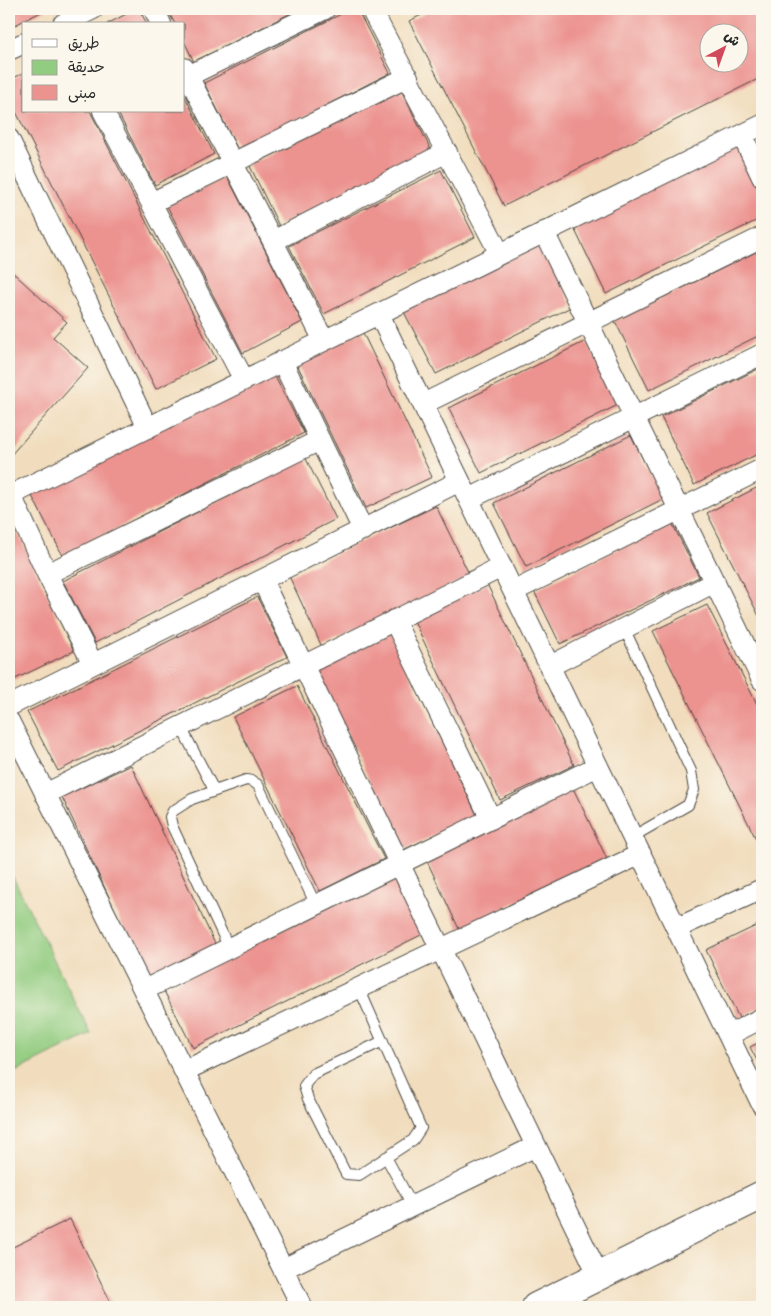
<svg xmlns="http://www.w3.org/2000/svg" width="771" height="1316" font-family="Sriracha,'Playpen Sans Arabic',sans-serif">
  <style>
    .green { fill: #92cc80; stroke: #5e7c56 }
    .building { fill: #ec9390; fill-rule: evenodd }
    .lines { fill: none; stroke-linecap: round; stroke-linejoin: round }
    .lane-casing { stroke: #494641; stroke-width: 12 }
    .street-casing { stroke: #494641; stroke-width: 22 }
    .secondary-casing { stroke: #494641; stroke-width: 30 }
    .lane { stroke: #fff; stroke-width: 10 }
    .street { stroke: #fff; stroke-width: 20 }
    .secondary { stroke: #fff; stroke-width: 28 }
  </style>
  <rect width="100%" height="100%" fill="#fbf7ec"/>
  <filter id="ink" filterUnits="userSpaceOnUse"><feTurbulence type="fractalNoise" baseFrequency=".02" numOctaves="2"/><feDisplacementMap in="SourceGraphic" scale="10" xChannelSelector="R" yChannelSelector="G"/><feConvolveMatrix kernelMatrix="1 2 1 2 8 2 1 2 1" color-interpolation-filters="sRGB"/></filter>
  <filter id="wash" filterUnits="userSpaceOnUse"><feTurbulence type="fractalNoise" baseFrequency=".0096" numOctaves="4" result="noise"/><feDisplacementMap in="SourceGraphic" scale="20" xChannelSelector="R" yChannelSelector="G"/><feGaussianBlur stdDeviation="1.12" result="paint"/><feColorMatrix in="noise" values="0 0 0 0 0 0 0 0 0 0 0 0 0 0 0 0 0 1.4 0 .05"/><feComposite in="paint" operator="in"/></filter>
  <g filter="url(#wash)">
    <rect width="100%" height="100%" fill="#f1ddbd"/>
    <path class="green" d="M9,869L91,1034L9,1075Z"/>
    <g id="blocks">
      <path class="building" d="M9,9H47L9,28Z
        M136,9H139L147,24H107Z
        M167,9H299L194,62L184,41V24H175Z
        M351,9H357L390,73L238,150L204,83Z
        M434,9H762V77L504,206L409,21ZM708,32H738V62H708Z
        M24,73V111H90L216,359L156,389L9,98V80Z
        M400,88L431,150L279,226L249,164Z
        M184,95L214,154L155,185L117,111H184Z
        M738,145L762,194V218L606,294L573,226Z
        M441,170L475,237L324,314L289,246Z
        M227,176L302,322L243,353L167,206Z
        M541,242L573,306L436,374L403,310Z
        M762,249V334L649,390L615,321Z
        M9,269L67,322L53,337L88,368L9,457Z
        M362,331L432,477L366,508L296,362Z
        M586,341L618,405L481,473L449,408Z
        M762,367V452L694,485L661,417Z
        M272,371L304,433L63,556L31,494Z
        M631,435L663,499L526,567L494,503Z
        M305,457L336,519L95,643L63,581Z
        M762,485V622L707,513Z
        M436,506L470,576L322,647L289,576Z
        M9,514L74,651L9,682Z
        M672,523L699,577L560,644L534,591Z
        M487,584L574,765L500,800L413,619Z
        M257,597L287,657L58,771L27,712Z
        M707,605L762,714V851L653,631Z
        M390,634L477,815L403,850L316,669Z
        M297,686L384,859L320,891L233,717Z
        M131,765L216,946L147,978L62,797Z
        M573,788L607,859L459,929L426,859Z
        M393,874L423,934L193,1048L163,989Z
        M762,923V1006L739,1018L706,950Z
        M762,1041V1070L750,1047Z
        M70,1219L113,1307H9V1249Z"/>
    </g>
  </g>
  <g filter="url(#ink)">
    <use href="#blocks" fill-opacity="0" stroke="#494641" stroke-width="1"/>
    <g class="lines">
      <defs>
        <path id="lane" d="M624,628L691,771L694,790L688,805L632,837
          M181,727L214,790
          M229,948L172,826L170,817L173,811L192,799L246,780L252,781L258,785L316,905
          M359,988L421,1128L413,1140L359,1175L346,1174L308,1099L304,1086L313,1074L383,1041
          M386,1157L412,1205"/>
        <path id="street" d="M154,9L161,24
          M371,9L500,254
          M63,24L93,9
          M9,50L24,43
          M184,68L324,341
          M188,76L325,9
          M103,111L244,380
          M742,135L762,177
          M9,139L148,428
          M151,203L408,77
          M544,232L762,680
          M273,241L447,152
          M379,314L762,1105
          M282,361L363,530
          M423,404L762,237
          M11,495L47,574L93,664
          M9,496L762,125
          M469,499L762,354
          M47,574L320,440
          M262,580L599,1276
          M514,591L762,469
          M394,620L491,819
          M550,666L715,582
          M9,706L460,481
          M9,721L302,1307
          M45,794L502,567
          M677,928L762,889
          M144,990L598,766
          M729,1035L762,1018
          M184,1071L641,854
          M283,1269L536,1146"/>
        <path id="secondary" d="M536,1307L762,1195"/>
      </defs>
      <use href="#lane" class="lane-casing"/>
      <use href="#street" class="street-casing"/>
      <use href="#secondary" class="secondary-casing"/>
      <use href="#lane" class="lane"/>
      <use href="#street" class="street"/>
      <use href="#secondary" class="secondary"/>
    </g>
  </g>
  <rect width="771" height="1316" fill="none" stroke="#fbf7ec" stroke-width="30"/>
  <rect x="22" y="22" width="162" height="90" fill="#fbf7ec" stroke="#a8a59f"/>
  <rect x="32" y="39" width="25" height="8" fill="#ffffff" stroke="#a8a59f"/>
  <text x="68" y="48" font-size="15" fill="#2b2b2b">طريق</text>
  <rect x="32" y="60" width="25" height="15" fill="#92cc80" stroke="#a8a59f"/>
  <text x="68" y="72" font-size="15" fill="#2b2b2b">حديقة</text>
  <rect x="32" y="85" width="25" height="15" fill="#ec9390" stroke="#a8a59f"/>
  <text x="68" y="98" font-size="15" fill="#2b2b2b">مبنى</text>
  <g transform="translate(724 48) rotate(41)"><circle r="24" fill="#fbf7ec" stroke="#a8a59f"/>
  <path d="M0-4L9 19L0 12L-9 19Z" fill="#d1495b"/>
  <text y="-8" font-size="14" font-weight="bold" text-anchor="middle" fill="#2b2b2b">ش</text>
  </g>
</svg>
